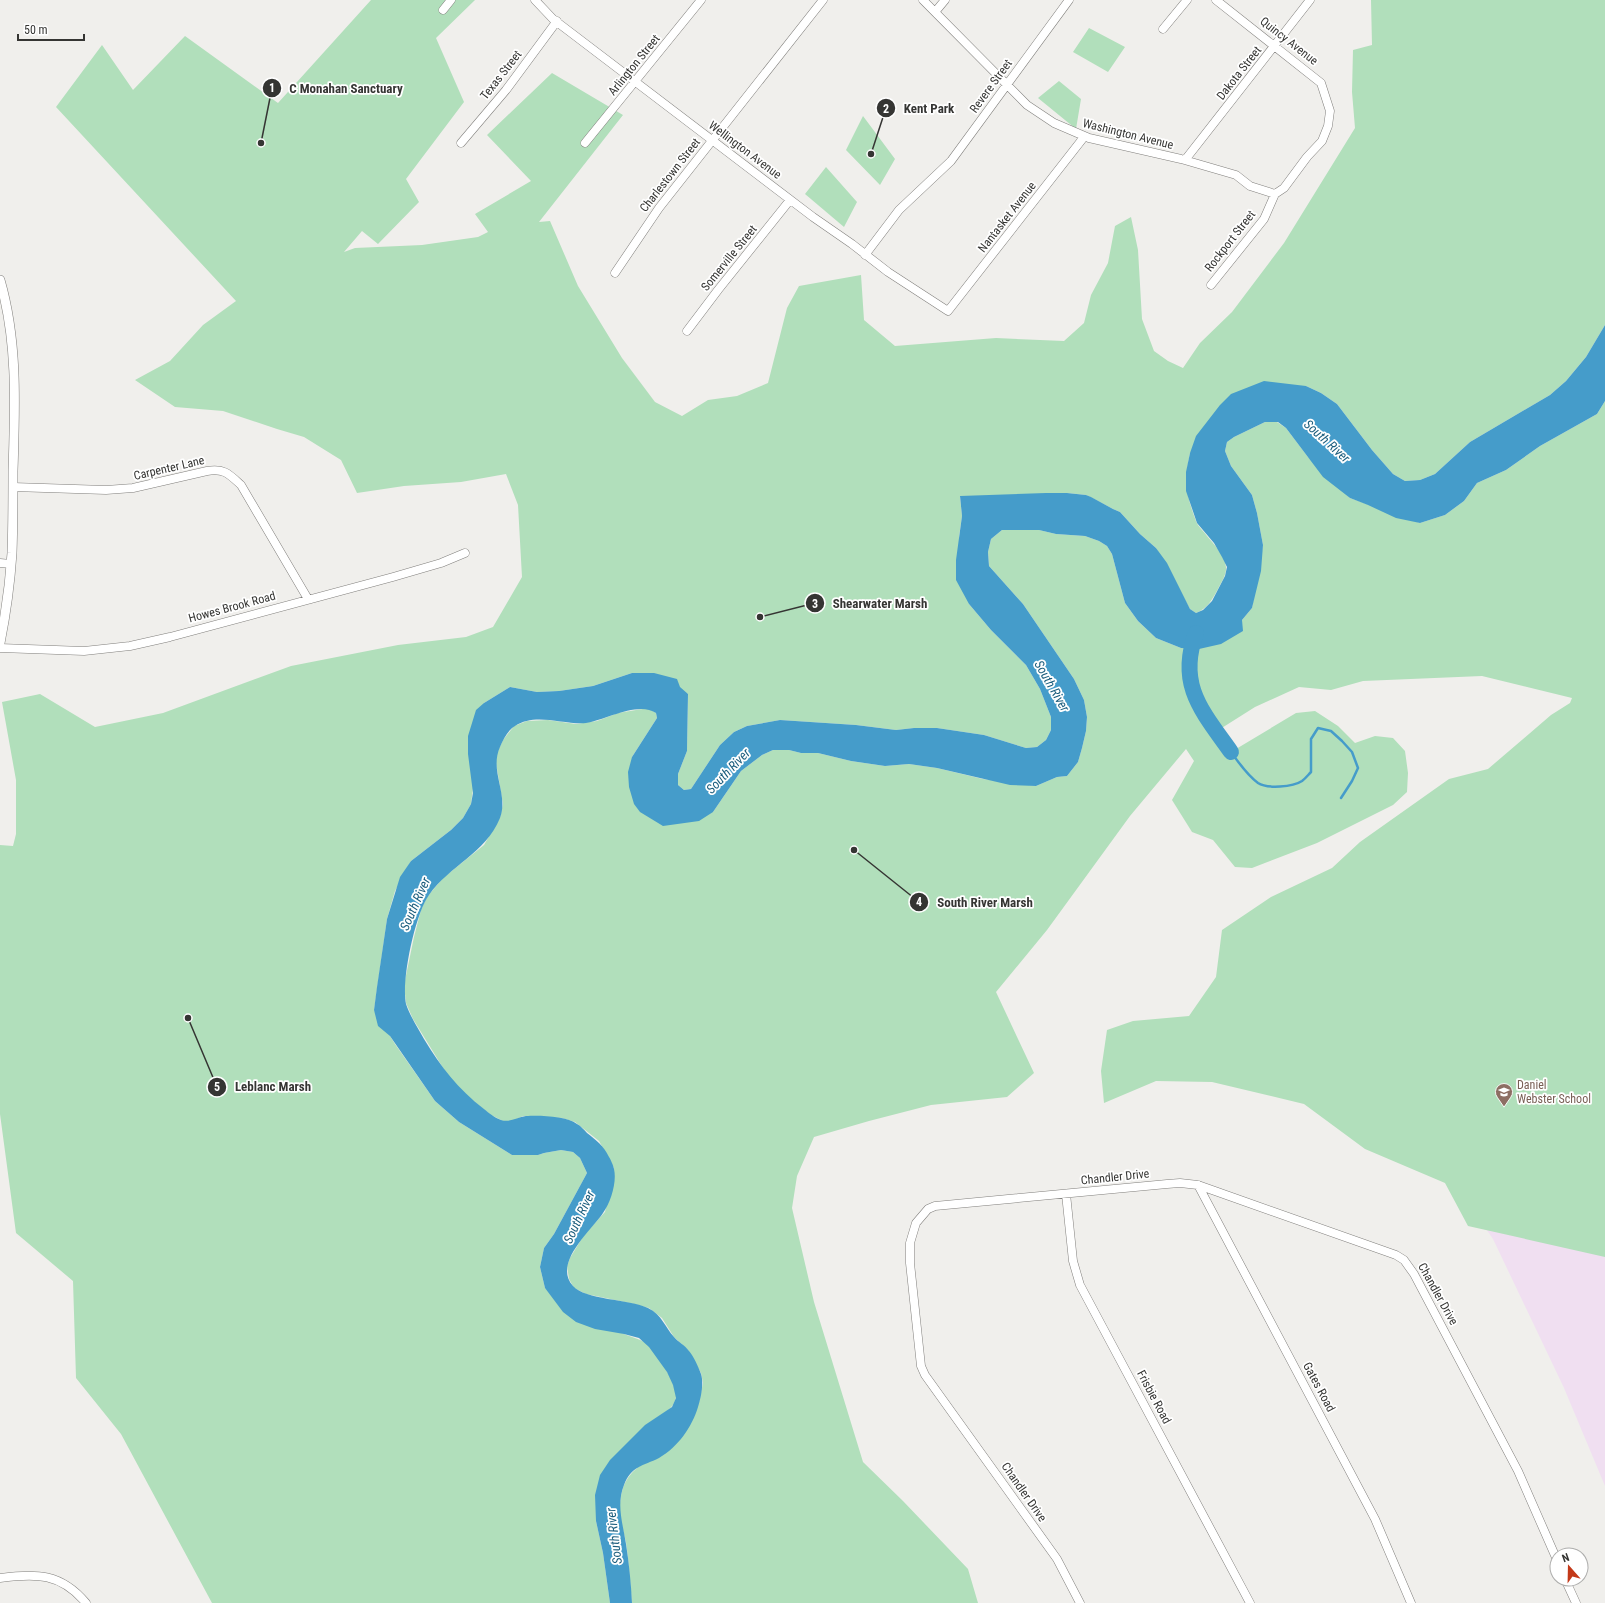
<svg xmlns="http://www.w3.org/2000/svg" width="1605" height="1603" font-family="'Roboto Condensed',sans-serif">
  <style>
    .education { fill: #f0dff1 }
    .green { fill: #b1dfbb }
    .water { fill: #459cca }
    .lines { fill: none; stroke-linecap: round; stroke-linejoin: round }
    .stream { stroke: #459cca; stroke-width: 2.5 }
    .river { stroke: #459cca; stroke-width: 16 }
    .minor-casing { stroke: #807f7c; stroke-width: 9 }
    .tertiary-casing { stroke: #807f7c; stroke-width: 10 }
    .minor { stroke: #fff; stroke-width: 8 }
    .tertiary { stroke: #fff; stroke-width: 9 }
    .labels { text-anchor: middle; dominant-baseline: central; stroke-width: 3.5; stroke-linejoin: round; paint-order: stroke }
    .street-label { font-size: 12px; fill: #353533; stroke: #fff }
    .education-label { font-size: 12px; fill: #785e54; stroke: #fff; text-anchor: start }
    .water-label { font-size: 13px; font-style: italic; fill: #1b5d7d; stroke: #fff }
    .leader { fill: none; stroke: #353533; stroke-width: 1.5 }
    .callout-dot { fill: #353533; stroke: #fff; stroke-width: 1.5 }
    .mark-label { font-size: 12px; text-anchor: middle; font-weight: bold; fill: #fff }
    .callout-label { font-size: 13px; text-anchor: middle; font-weight: bold; fill: #353533; stroke: #fff; stroke-width: 3.5; stroke-linejoin: round; paint-order: stroke }
  </style>
  <rect width="100%" height="100%" fill="#f0efec"/>
  <path class="education" d="M1605,868V1486L1564,1388L1493,1239L1471,1207Z"/>
  <path class="green" d="M371,0H475L436,38L464,102L406,179L419,202L378,244L362,231L344,252L355,248L422,245L478,237L488,232L475,214L531,181L487,135L552,73L623,115L539,222L550,221L578,286L622,358L655,402L682,416L708,400L737,396L768,383L787,308L799,286L861,275L864,320L895,346L996,338L1064,341L1084,323L1091,295L1108,263L1115,226L1131,217L1138,250L1142,319L1154,351L1168,361L1183,368L1200,343L1232,312L1284,243L1355,128L1352,92L1353,50L1372,45L1371,0H1605V325L1586,357L1566,381L1550,395L1470,442L1435,474L1420,480L1405,481L1393,474L1372,450L1337,404L1321,393L1306,386L1190,453C1184,481 1186,495 1196,521C1198,527 1204,531 1207,536C1214,544 1225,556 1226,567C1227,574 1221,583 1218,589C1212,600 1207,609 1196,613L1190,609L1156,548L1140,534L1120,512L1113,509L1096,500L1086,495L1067,493L960,497L962,516L959,537L969,604L991,630L1026,665L1040,689L1051,717V730L1046,740L1037,747L1026,748L984,735L937,728H914L896,730L856,725L780,720L747,726L734,732L720,745L691,789L684,790L678,785V774L687,751L688,694L632,673L593,686L559,691L537,692L510,687L484,703L471,804L463,818L451,830L411,861L395,891L387,919L374,1010L395,1044L435,1101L459,1122L512,1155H538L544,1153L561,1150L573,1152L580,1158L587,1173L554,1234L544,1248L540,1267L545,1288C570,1303 596,1319 622,1333C632,1338 641,1338 649,1346C658,1355 677,1384 676,1397C675,1406 667,1411 661,1416L596,1521L603,1553L610,1603H212L121,1434L76,1378L73,1281L16,1233L0,1114V845L13,846L16,834V780L2,702L40,694L95,727L163,713L291,666L398,645L466,637L493,627L522,577L518,505L506,474L461,482L404,486L357,493L341,460L304,437L277,429L223,411L175,407L135,380L170,361L203,325L236,301L56,107L102,45L133,90L185,36L278,103Z
    M1089,28L1125,47L1108,72L1073,52Z
    M1059,81L1081,99L1076,129L1038,98Z
    M863,116L895,159L880,185L846,150Z
    M826,167L857,202L844,227L805,194Z
    M1605,401V1257L1468,1226L1445,1183L1365,1149L1304,1104L1212,1082L1156,1081L1104,1103L1101,1071L1107,1030L1133,1021L1189,1016L1216,977L1222,930L1271,897L1332,868L1360,842L1449,779L1488,769L1551,715L1570,703L1572,698L1482,676L1363,681L1331,690L1299,687L1255,707L1217,731L1231,752L1296,713L1315,711L1338,726L1355,743L1375,736L1393,738L1405,751L1408,773L1407,792L1393,805L1317,843L1252,868L1235,867L1213,840L1192,832L1172,800L1194,761L1186,749L1130,816L1047,930L996,992L1034,1073L1007,1097L931,1105L869,1121L814,1137L797,1176L792,1208L814,1302L863,1462L903,1501L968,1569L978,1603H632C630,1583 629,1562 626,1542C624,1533 621,1524 620,1515C619,1493 624,1474 645,1463L699,1402L703,1383L701,1373L688,1350L674,1337L662,1318L649,1308L634,1304L586,1294L574,1288L569,1279L567,1266L570,1258L584,1235L605,1212L614,1168L599,1141L575,1122L562,1118L523,1116L513,1121H503L491,1115L467,1096L448,1076L413,1019L406,1003L404,985L414,937L421,910L427,897L443,878L484,845L500,817L503,804L495,757L503,740L514,726L527,721L548,720L576,724L597,721L618,713L648,708L656,713L657,718L632,757L713,812L741,771L762,755L773,750H789L801,753H818L851,761L885,766L909,764L937,768L983,779L1036,786L1057,777L1067,776L1078,762L1082,748L1086,731L1087,717L1084,700L1074,679L1023,604L989,566L988,552L991,539L1002,530H1039L1056,534L1085,536L1099,541L1107,546L1112,554L1125,603L1138,621L1156,638L1181,648L1242,620L1252,608L1263,545L1257,513L1252,495L1231,466L1225,451L1227,442L1234,437L1265,422H1277L1286,428L1308,457L1350,498L1420,523L1445,515L1464,501L1477,483L1506,470L1540,446L1597,414Z"/>
  <path class="water" d="M1605,325V401L1597,414L1540,446L1506,470L1477,483L1464,501L1445,515L1420,523L1396,518L1368,505L1350,498L1323,477L1286,428L1278,422H1265L1234,437L1227,442L1225,451L1231,466L1252,495L1257,513L1263,545L1261,571L1252,608L1242,620L1243,631L1221,644L1199,649L1181,648L1156,638L1138,621L1125,603L1112,554L1107,546L1099,541L1085,536L1056,534L1039,530H1002L991,539L988,552L989,566L1023,604L1074,679L1084,700L1087,717L1086,731L1082,748L1078,762L1067,776L1057,777L1036,786L1010,785L937,768L909,764L885,766L851,761L818,753H801L789,750H773L762,755L741,771L713,812L699,821L663,826L640,812L634,804L629,787L628,772L632,757L657,718L656,713C638,701 606,720 586,723C564,725 535,712 515,726C508,730 503,740 500,747C489,771 509,794 500,818C485,854 450,865 429,895C415,914 401,981 406,1004C410,1016 418,1028 424,1039C441,1067 458,1089 484,1109C489,1113 495,1118 501,1120C510,1123 517,1117 526,1116C539,1115 567,1116 577,1124C581,1126 584,1130 587,1133C597,1141 603,1145 609,1157C610,1158 614,1167 614,1169C617,1182 611,1202 603,1213C592,1230 552,1263 573,1286C585,1300 629,1299 648,1308C662,1315 665,1327 674,1337C678,1342 685,1345 689,1351C693,1355 699,1368 701,1374C704,1384 701,1397 698,1407C692,1427 678,1447 659,1458C643,1466 631,1466 624,1485C616,1505 623,1524 626,1544C629,1563 631,1583 632,1603H610L603,1553L596,1521L595,1495L600,1475L610,1460L645,1425L672,1407L676,1398L673,1385L667,1372L649,1347L639,1338L624,1334L595,1329L576,1322L563,1312L545,1288L540,1267L544,1248L554,1234L587,1173L580,1158L573,1152L561,1150L544,1153L538,1155H512L459,1122L435,1101L390,1036L378,1026L374,1010L377,987L387,919L400,877L411,861L451,830L463,818L471,804L473,793L468,754V736L476,710L484,703L510,687L537,692L559,691L593,686L632,673H654L677,679L680,687L688,694L687,751L678,774V785L684,790L691,789L720,745L734,732L747,726L780,720L856,725L896,730L914,728H937L984,735L1026,748L1037,747L1046,740L1051,730V717L1040,689L1026,665L991,630L969,604L956,580V560L962,516L960,496L1046,493H1067L1086,495L1091,497L1113,509L1120,512L1140,534L1156,548L1167,563L1190,609L1196,613L1203,610L1212,601L1225,576L1227,567L1222,557L1214,543L1197,523L1186,491V472L1190,453L1196,436L1220,405L1231,394L1264,381L1306,386L1321,393L1337,404L1372,450L1393,474L1405,481L1420,480L1435,474L1470,442L1550,395L1566,381L1586,357Z"/>
  <g class="lines">
    <path class="stream" d="M1231,752C1239,763 1247,775 1258,783C1267,789 1293,787 1302,781C1306,778 1308,775 1311,772V739L1318,728L1331,731L1342,741L1352,752L1358,768L1352,781L1341,798"/>
    <path class="river" d="M1196,633C1177,685 1202,711 1231,752"/>
    <defs>
      <path id="minor" d="M535,0L553,19L813,217L852,244L888,272L948,311L1084,137
        M923,0L1027,105L1054,123L1089,138L1181,159L1236,175L1250,186L1275,194
        M443,10L451,0
        M935,12L945,0
        M1163,29L1187,0
        M461,143L506,90L557,21
        M585,143L701,0
        M1185,160L1310,0
        M865,255L899,210L951,161L1069,0
        M615,273L659,208L823,0
        M1211,285L1264,219L1275,194L1284,188L1307,157L1322,141L1328,126L1330,111L1321,83L1216,0
        M687,331L718,290L790,200
        M13,487L106,490L133,488L207,471C224,468 229,474 241,485L308,599
        M0,563L11,564
        M0,648L84,651L130,646L170,637L393,577L441,563L465,553
        M1198,1185L1375,1519L1411,1603
        M1066,1194L1073,1261L1080,1285L1250,1603
        M0,1578C36,1573 61,1573 86,1603
        M1565,1579L1576,1603
        M1080,1603L1057,1559L925,1375L921,1366L910,1263V1243L916,1223L928,1209L935,1206L1167,1184L1180,1183L1198,1185L1396,1255L1404,1260L1414,1274L1518,1471L1557,1560"/>
      <path id="tertiary" d="M0,280C18,342 15,407 13,471C13,498 13,526 12,553C10,583 6,613 0,643"/>
    </defs>
    <use href="#minor" class="minor-casing"/>
    <use href="#tertiary" class="tertiary-casing"/>
    <use href="#minor" class="minor"/>
    <use href="#tertiary" class="tertiary"/>
  </g>
  <defs>
    <symbol id="school-pin" viewBox="-11 -11 22 30"><path d="M0 17L-7.5 6A9.5 9.5 0 1 1 7.5 6Z" fill="#8d6e63" stroke="#fff"/><path d="M0-5L7-2L0 1L-7-2ZM-4 1L0 2.5L4 1V4Q0 6-4 4Z" fill="#fff"/></symbol>
  </defs>
  <g fill-rule="evenodd">
    <use href="#school-pin" x="1494" y="1082" width="20" height="27"/>
  </g>
  <g class="labels">
    <g class="street-label">
      <text transform="translate(1289 41) rotate(38)">Quincy Avenue</text>
      <text transform="translate(634 65) rotate(-51)">Arlington Street</text>
      <text transform="translate(1239 73) rotate(-52)">Dakota Street</text>
      <text transform="translate(501 75) rotate(-52)">Texas Street</text>
      <text transform="translate(991 86) rotate(-54)">Revere Street</text>
      <text transform="translate(1128 134) rotate(14)">Washington Avenue</text>
      <text transform="translate(745 150) rotate(37)">Wellington Avenue</text>
      <text transform="translate(670 175) rotate(-52)">Charlestown Street</text>
      <text transform="translate(1007 217) rotate(-52)">Nantasket Avenue</text>
      <text transform="translate(1230 241) rotate(-52)">Rockport Street</text>
      <text transform="translate(729 258) rotate(-51)">Somerville Street</text>
      <text transform="translate(169 468) rotate(-13)">Carpenter Lane</text>
      <text transform="translate(232 607) rotate(-15)">Howes Brook Road</text>
      <text transform="translate(1115 1177) rotate(-6)">Chandler Drive</text>
      <text transform="translate(1438 1294) rotate(61)">Chandler Drive</text>
      <text transform="translate(1319 1387) rotate(62)">Gates Road</text>
      <text transform="translate(1154 1397) rotate(62)">Frisbie Road</text>
      <text transform="translate(1024 1492) rotate(55)">Chandler Drive</text>
    </g>
    <g class="education-label">
      <text x="1517" y="1085">Daniel<tspan x="1517" dy="14">Webster School</tspan></text>
    </g>
    <g class="water-label">
      <text transform="translate(1327 441) rotate(42)">South River</text>
      <text transform="translate(1052 686) rotate(60)">South River</text>
      <text transform="translate(728 771) rotate(-46)">South River</text>
      <text transform="translate(415 904) rotate(-66)">South River</text>
      <text transform="translate(579 1217) rotate(-65)">South River</text>
      <text transform="translate(614 1536) rotate(-97)">South River</text>
    </g>
  </g>
  <path class="leader" d="M261 143L272 88M871 154L886 108M760 617L815 603M854 850L919 902M188 1018L217 1087"/>
  <g class="callout-dot">
    <circle cx="261" cy="143" r="4"/>
    <circle cx="871" cy="154" r="4"/>
    <circle cx="760" cy="617" r="4"/>
    <circle cx="854" cy="850" r="4"/>
    <circle cx="188" cy="1018" r="4"/>
    <circle cx="272" cy="88" r="10"/>
    <circle cx="886" cy="108" r="10"/>
    <circle cx="815" cy="603" r="10"/>
    <circle cx="919" cy="902" r="10"/>
    <circle cx="217" cy="1087" r="10"/>
  </g>
  <g class="mark-label">
    <text x="272" y="92">1</text>
    <text x="886" y="113">2</text>
    <text x="815" y="608">3</text>
    <text x="919" y="906">4</text>
    <text x="217" y="1091">5</text>
  </g>
  <g class="callout-label">
    <text x="346" y="93">C Monahan Sanctuary</text>
    <text x="929" y="113">Kent Park</text>
    <text x="880" y="608">Shearwater Marsh</text>
    <text x="985" y="907">South River Marsh</text>
    <text x="273" y="1091">Leblanc Marsh</text>
  </g>
  <g transform="translate(1569 1567) rotate(340)"><circle r="19" fill="#ffffff" stroke="#aeaead"/>
  <path d="M0-3L7 15L0 10L-7 15Z" fill="#c33919"/>
  <text y="-6" font-size="11" font-weight="bold" text-anchor="middle" fill="#353533">N</text>
  </g>
  <path d="M18 34v6h66v-6" fill="none" stroke="#353533" stroke-width="2"/>
  <text x="24" y="34" font-size="12" fill="#353533" stroke="#ffffff" stroke-width="3" paint-order="stroke">50 m</text>
</svg>
